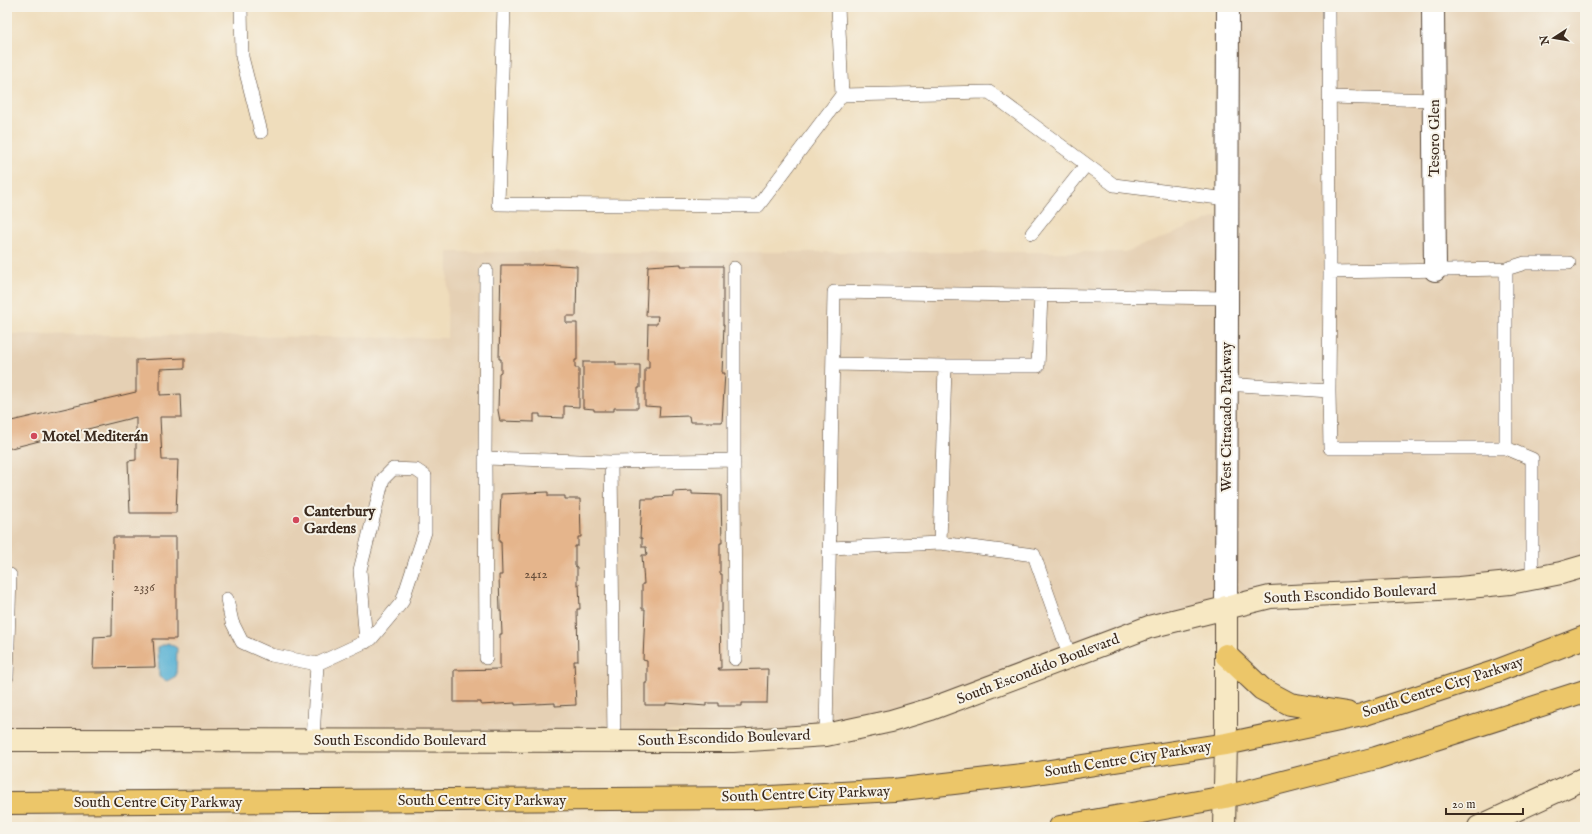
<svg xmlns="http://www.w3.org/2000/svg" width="1592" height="834" font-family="'IM FELL English',serif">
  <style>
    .built { fill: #e5d0b4 }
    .water { fill: #57b1d4; stroke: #496e79 }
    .building { fill: #e5b58c }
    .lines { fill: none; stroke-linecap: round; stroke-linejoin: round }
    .lane-casing { stroke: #564536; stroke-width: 14 }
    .street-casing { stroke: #564536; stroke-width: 24 }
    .secondary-casing { stroke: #564536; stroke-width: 24 }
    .highway-casing { stroke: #564536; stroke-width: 24 }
    .lane { stroke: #fff; stroke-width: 13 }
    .street { stroke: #fff; stroke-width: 22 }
    .secondary { stroke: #f7e8c3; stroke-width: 22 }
    .highway { stroke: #ecc669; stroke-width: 22 }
    .poi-dot { fill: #d1495b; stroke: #f7f3e8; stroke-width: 1.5 }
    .labels { text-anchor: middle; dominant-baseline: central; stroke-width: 4; stroke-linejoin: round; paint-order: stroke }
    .number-label { font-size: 13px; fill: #664d3a }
    .street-label { font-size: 15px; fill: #3b2a1e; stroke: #f7f3e8 }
    .poi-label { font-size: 15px; font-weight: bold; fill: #3b2a1e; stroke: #f7f3e8; text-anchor: start }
  </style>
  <rect width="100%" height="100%" fill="#f7f3e8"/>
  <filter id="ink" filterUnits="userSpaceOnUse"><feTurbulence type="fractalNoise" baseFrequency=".025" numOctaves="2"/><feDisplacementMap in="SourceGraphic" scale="8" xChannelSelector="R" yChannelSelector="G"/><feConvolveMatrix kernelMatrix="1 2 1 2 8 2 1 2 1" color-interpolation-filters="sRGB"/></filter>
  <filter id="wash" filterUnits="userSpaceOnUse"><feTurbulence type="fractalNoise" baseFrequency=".012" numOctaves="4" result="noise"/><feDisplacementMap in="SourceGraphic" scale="16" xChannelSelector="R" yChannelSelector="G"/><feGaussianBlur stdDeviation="0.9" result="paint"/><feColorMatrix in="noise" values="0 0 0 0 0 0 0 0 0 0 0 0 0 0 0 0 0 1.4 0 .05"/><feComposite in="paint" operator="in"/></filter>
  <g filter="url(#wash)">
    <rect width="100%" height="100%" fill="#efddbc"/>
    <path class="built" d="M1228,7H1585V566L1270,597L859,729L7,740V334L447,338L448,252H1125L1227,213Z"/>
    <path class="water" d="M168,643L177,648L176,676L167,681L159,677L158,647Z"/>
    <g id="blocks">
      <path class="building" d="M542,264L577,266L576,316H566V323H577V360H575V368H579V407L564,406V418L540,417V414H534V422L500,421L498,410L499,373L501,372V359H499L501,265H542Z
        M681,264V266H723V325H724L722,373H725L722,422H690L689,416L659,417L660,407L645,406V368H649V360L647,359L648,324H657L658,316H646L648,266Z
        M185,358V368L160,369V395L181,394L182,417H160L162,460H178L176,513H130L128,461L136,460V417L7,449V422L136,392V360Z
        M583,362H616V365H640V388H638V408H614V411H594V409L583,408Z
        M692,491V494L721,495L722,543H720V574H722V611H720L721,668H718L719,670L768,669L767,703H742V706H718V703H706V706L666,703V705H645V683H647V661L643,660L645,609H642V584H644L642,555H647L646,547H642V538H640L642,499H655V497L673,496V492Z
        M548,492V496H565V499H580L581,537H578V546H575V566L577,567V585L579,584L580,609H577L578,661H574L576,705L555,706V703L515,705V703L481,705V702H454V670L500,669V634H502L501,611H500L499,575H502L501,542H499L501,494Z
        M113,537H176V639H153L155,667L93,668L94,637L112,636Z"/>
    </g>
  </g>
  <g filter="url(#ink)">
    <use href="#blocks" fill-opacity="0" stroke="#564536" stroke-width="1"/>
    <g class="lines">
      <defs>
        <path id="lane" d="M241,7L242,57L261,132
          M504,7L498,204L758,206L842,95L989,92L1114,185L1227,199
          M838,7L842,95
          M1329,7L1330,272
          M1330,97L1434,100
          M1032,233L1086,165
          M1506,269L1525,263H1569
          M1041,295L1038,366H945L940,543L1034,555L1070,657
          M833,364L945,366
          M1226,384L1329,391L1330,272L1506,269V448
          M1329,391L1330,448H1506L1532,459V579
          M485,458L486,270
          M734,460L735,659
          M611,462L734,460V268
          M830,548L940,543
          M7,575H10L7,677
          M227,599L232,622L242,642L271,655L317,664
          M486,658L485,458L611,462L614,741
          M826,735L834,292L1227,298
          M313,740L317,664L371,639L402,602L425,532V476L416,470L393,469L383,479L360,570L366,642"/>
        <path id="street" d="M1433,7L1435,270
          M1226,607L1228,7"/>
        <path id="secondary" d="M7,740L733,741L826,735L891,721L931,709L1149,627L1270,597L1459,588L1510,583L1561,573L1585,566
          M1224,827L1226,744V607
          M1479,827L1585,778"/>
        <path id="highway" d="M1226,655L1262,689L1290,704L1347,713
          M7,803L754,798L894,790L1030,774L1226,744L1362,715L1494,672L1585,637
          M1060,827L1225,797L1376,758L1585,691"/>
      </defs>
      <use href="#lane" class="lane-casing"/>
      <use href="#street" class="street-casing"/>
      <use href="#secondary" class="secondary-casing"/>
      <use href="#highway" class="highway-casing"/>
      <use href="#lane" class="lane"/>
      <use href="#street" class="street"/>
      <use href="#secondary" class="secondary"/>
      <use href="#highway" class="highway"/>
    </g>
  </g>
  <g class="poi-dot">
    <circle cx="34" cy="436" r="4"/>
    <circle cx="296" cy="520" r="4"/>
  </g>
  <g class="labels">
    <g class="number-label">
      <text x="536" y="574">2412</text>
      <text x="144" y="587">2336</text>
    </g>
    <g class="street-label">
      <text transform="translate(1434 138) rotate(-90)">Tesoro Glen</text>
      <text transform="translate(1226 417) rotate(-90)">West Citracado Parkway</text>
      <text transform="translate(1350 594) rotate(-3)">South Escondido Boulevard</text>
      <text transform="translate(1038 669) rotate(-21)">South Escondido Boulevard</text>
      <text transform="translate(1443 687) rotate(-18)">South Centre City Parkway</text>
      <text transform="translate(724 738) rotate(-2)">South Escondido Boulevard</text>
      <text x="400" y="740">South Escondido Boulevard</text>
      <text transform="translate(1128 759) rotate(-9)">South Centre City Parkway</text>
      <text transform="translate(806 794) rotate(-2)">South Centre City Parkway</text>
      <text x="482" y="800">South Centre City Parkway</text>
      <text x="158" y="802">South Centre City Parkway</text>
    </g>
    <g class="poi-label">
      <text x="42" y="436">Motel Mediterán</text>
      <text x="304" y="511">Canterbury<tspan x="304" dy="17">Gardens</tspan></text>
    </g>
  </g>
  <rect width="1592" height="834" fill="none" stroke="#f7f3e8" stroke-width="24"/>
  <g transform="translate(1554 38) rotate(258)" stroke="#f7f3e8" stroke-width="3" paint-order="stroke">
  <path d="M0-3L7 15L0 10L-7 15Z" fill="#3b2a1e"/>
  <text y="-6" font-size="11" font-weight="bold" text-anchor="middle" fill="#3b2a1e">N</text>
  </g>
  <path d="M1446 808v6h77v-6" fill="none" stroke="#3b2a1e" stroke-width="2"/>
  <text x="1452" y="808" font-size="12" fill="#3b2a1e" stroke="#f7f3e8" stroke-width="3" paint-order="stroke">20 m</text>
</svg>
